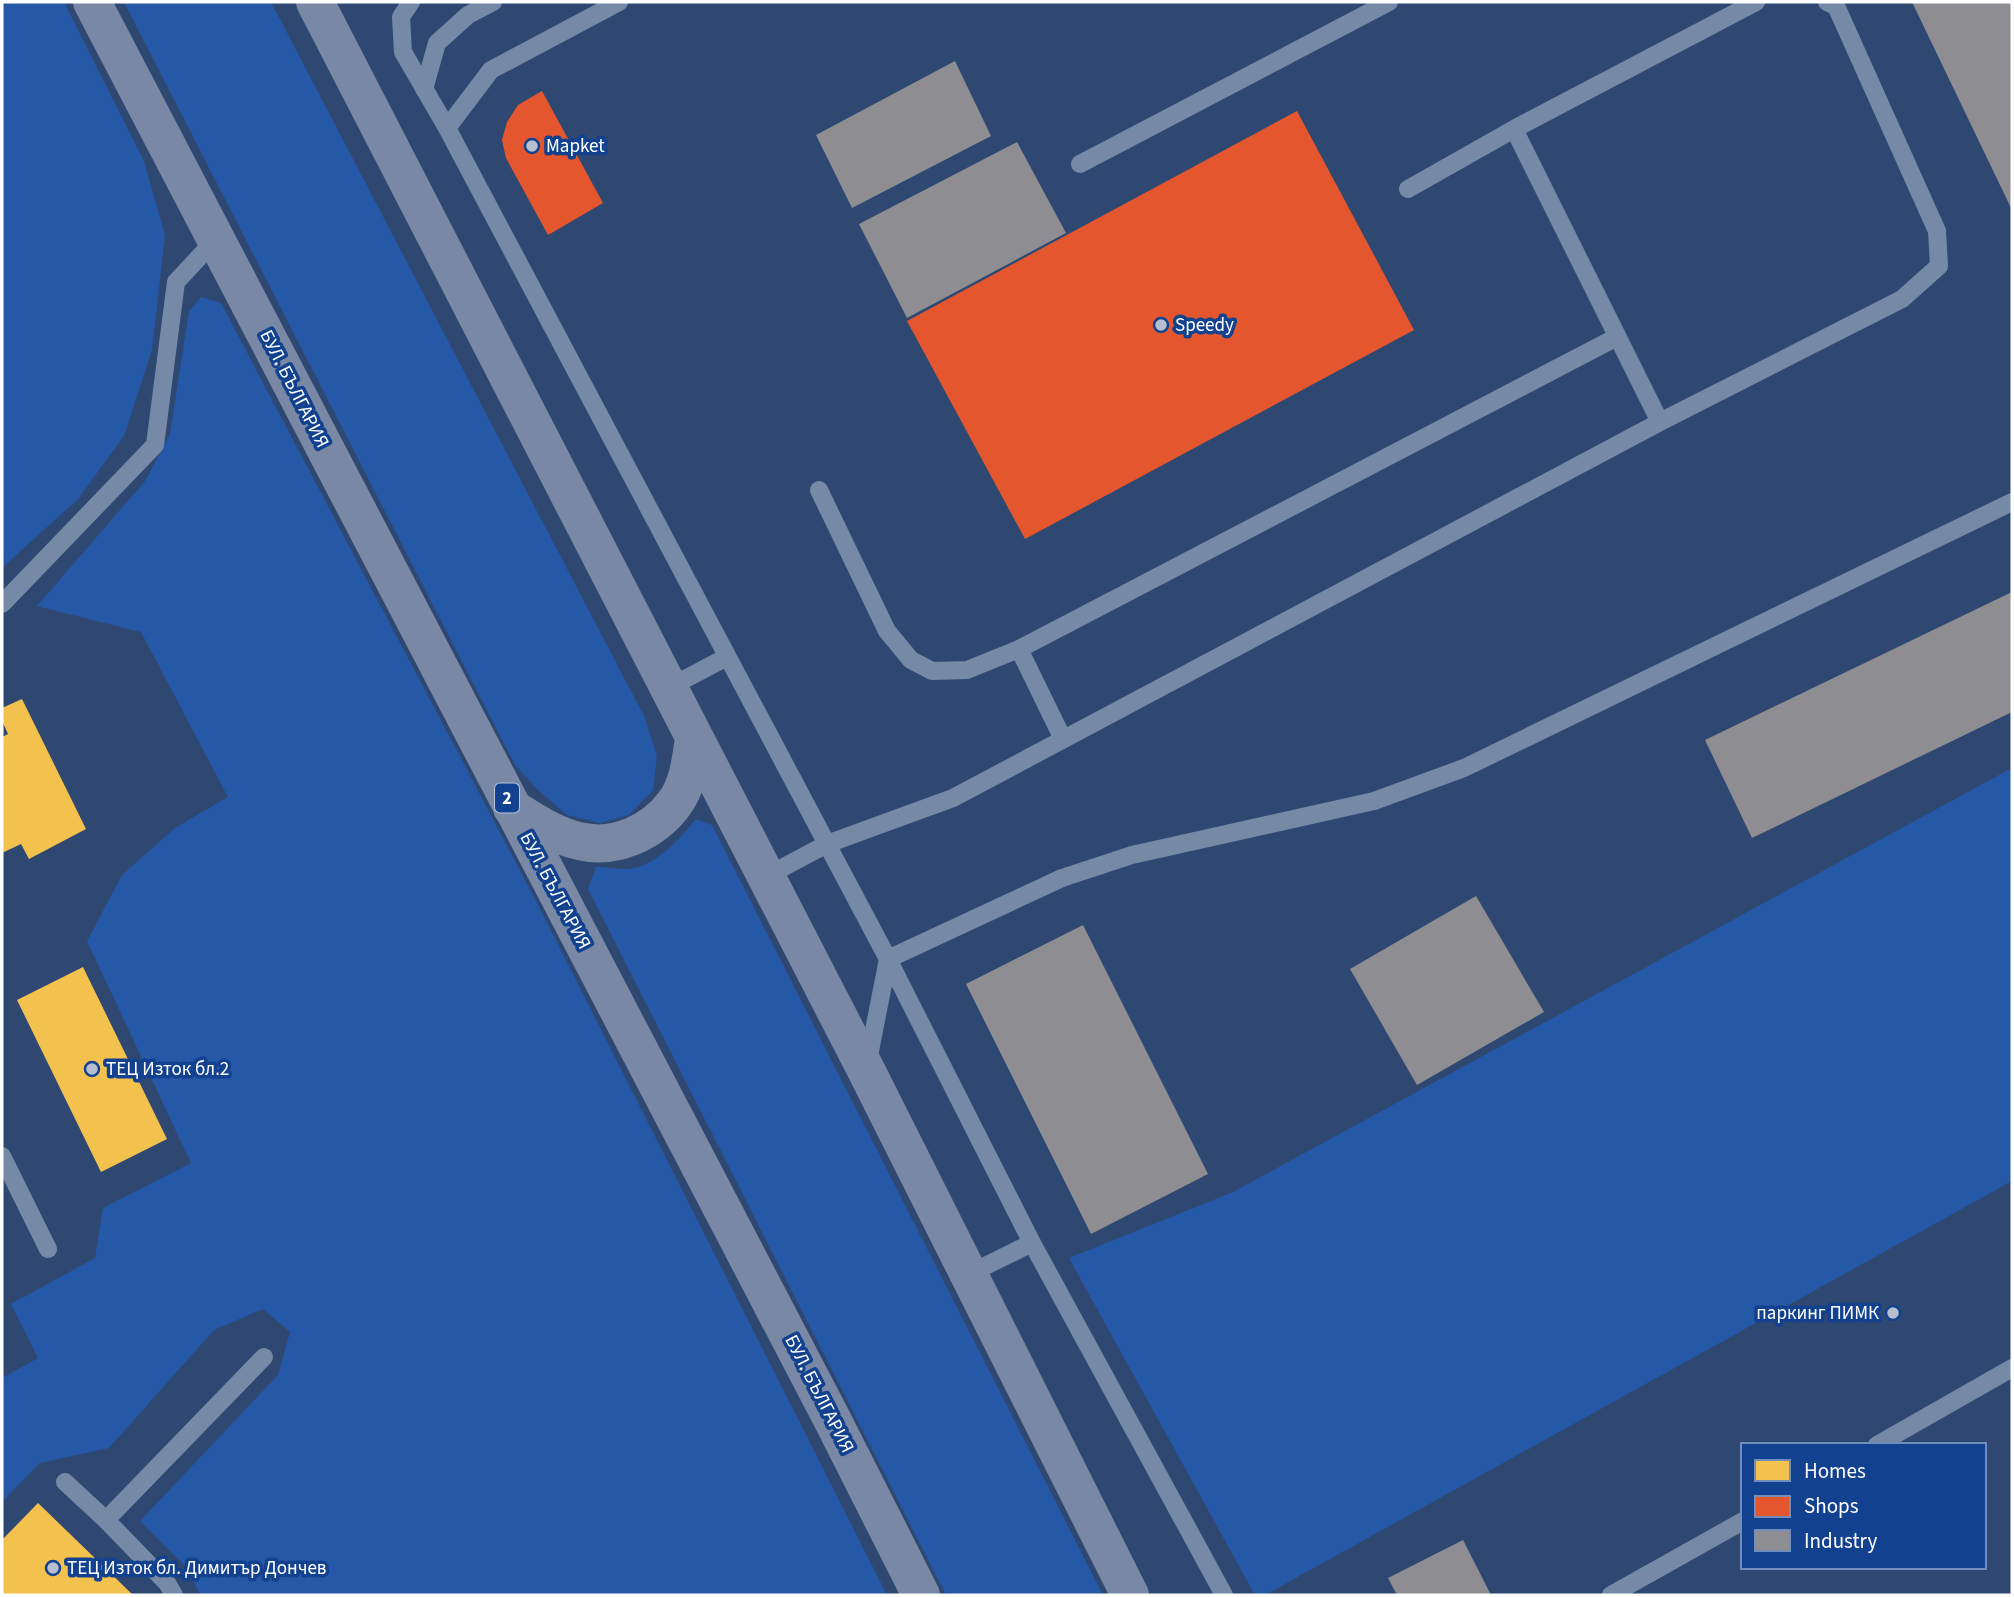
<svg xmlns="http://www.w3.org/2000/svg" width="2014" height="1597" font-family="'Source Sans 3',sans-serif">
  <style>
    .green { fill: #2558a6 }
    .homes { fill: #f2c14e }
    .shops { fill: #e4572e }
    .industry { fill: #8d8d92 }
    .lines { fill: none; stroke-linecap: round; stroke-linejoin: round }
    .lane { stroke: #7689a6; stroke-width: 18 }
    .highway { stroke: #7989a5; stroke-width: 38 }
    .poi-dot { fill: #b6bfce; stroke: #12418f; stroke-width: 2.5 }
    .labels { text-anchor: middle; dominant-baseline: central; stroke-width: 7; stroke-linejoin: round; paint-order: stroke }
    .shield { fill: #12418f; stroke: #b8c6dd; stroke-width: 2 }
    .shield-label { font-size: 18px; font-weight: bold; fill: #fff }
    .poi-label { font-size: 19px; fill: #fff; stroke: #12418f; text-anchor: start }
    .street-label { font-size: 19px; fill: #fff; stroke: #12418f }
  </style>
  <rect width="100%" height="100%" fill="#2f4872"/>
  <path class="green" d="M2,2H64L144,161L165,235L152,350L124,436L78,499L2,568Z
    M124,2H271L644,716L657,756L653,790L629,815L600,823L567,815L538,790L515,765Z
    M201,297L221,303L535,899L887,1595H200L188,1569L140,1521L278,1375L290,1332L263,1309L214,1330L109,1448L40,1463L2,1502V1378L38,1358L11,1304L95,1258L103,1208L191,1163L87,941L122,875L175,828L228,797L141,632L37,606L145,481L170,434L189,311Z
    M2012,768V1181L1265,1595H1255L1069,1258L1233,1192Z
    M696,819L712,825L1103,1595H946L588,889L596,867C608,867 624,871 635,868C660,861 680,839 696,819Z"/>
  <path class="homes" d="M22,699L86,829L29,859L21,844L2,853V737L8,734L2,721V708Z
    M83,967L167,1139L101,1172L17,1000Z
    M38,1503L133,1595H2V1540Z"/>
  <path class="shops" d="M542,91L603,203L548,235L506,158L502,140L507,122L518,105Z
    M1297,111L1414,330L1025,539L907,321Z"/>
  <path class="industry" d="M1912,2H2012V210Z
    M955,61L991,136L852,208L816,135Z
    M1017,142L1066,233L907,318L859,224Z
    M2012,592V712L1752,838L1705,740Z
    M1476,896L1544,1012L1417,1085L1350,969Z
    M1083,925L1208,1174L1091,1234L966,984Z
    M1463,1540L1491,1595H1397L1388,1578Z"/>
  <g class="lines">
    <path class="lane" d="M411,2L401,17L403,52L447,128L888,959L1032,1243L1224,1595
      M424,89L437,43L468,15L493,2
      M447,128L491,70L619,2
      M1514,129L1660,422
      M1080,164L1389,2
      M1408,189L1514,129L1756,2
      M819,490L887,631L911,660L932,671L967,670L1019,649L1617,337
      M2,604L155,445L176,282L216,239
      M1019,649L1063,739
      M668,688L727,657
      M765,877L827,844L953,798L1660,422L1902,299L1939,266L1937,231L1836,6L1827,2
      M868,1061L888,959L1062,878L1132,855L1374,801L1464,768L2012,502
      M2,1156L48,1249
      M969,1274L1032,1243
      M1877,1445L2012,1368
      M65,1482L106,1520L167,1583L174,1595
      M106,1520L264,1357
      M1611,1595L1743,1521"/>
    <path class="highway" d="M92,2L833,1421L921,1595
      M315,2L866,1070L1130,1595
      M512,808C533,821 555,836 579,841C615,850 653,832 674,804C688,786 691,760 694,738"/>
  </g>
  <g class="poi-dot">
    <circle cx="532" cy="146" r="7"/>
    <circle cx="1161" cy="325" r="7"/>
    <circle cx="92" cy="1069" r="7"/>
    <circle cx="1893" cy="1313" r="7"/>
    <circle cx="53" cy="1568" r="7"/>
  </g>
  <g class="labels">
    <rect class="shield" x="495" y="783.5" width="24" height="29" rx="5"/>
    <g class="shield-label">
      <text x="507" y="798">2</text>
    </g>
    <g class="poi-label">
      <text x="546" y="146">Mapket</text>
      <text x="1175" y="325">Speedy</text>
      <text x="106" y="1069">ТЕЦ Изток бл.2</text>
      <text x="1879" y="1313" text-anchor="end">паркинг ПИМК</text>
      <text x="67" y="1568">ТЕЦ Изток бл. Димитър Дончев</text>
    </g>
    <g class="street-label">
      <text transform="translate(294 389) rotate(63)">БУЛ. БЪЛГАРИЯ</text>
      <text transform="translate(555 891) rotate(62)">БУЛ. БЪЛГАРИЯ</text>
      <text transform="translate(819 1394) rotate(63)">БУЛ. БЪЛГАРИЯ</text>
    </g>
  </g>
  <rect width="2014" height="1597" fill="none" stroke="#ffffff" stroke-width="7"/>
  <rect x="1741" y="1443" width="245" height="126" fill="#12418f" stroke="#718dbc" stroke-width="2"/>
  <rect x="1755" y="1460" width="35" height="21" fill="#f2c14e" stroke="#718dbc" stroke-width="2"/>
  <text x="1804" y="1478" font-size="21" fill="#ffffff">Homes</text>
  <rect x="1755" y="1496" width="35" height="21" fill="#e4572e" stroke="#718dbc" stroke-width="2"/>
  <text x="1804" y="1513" font-size="21" fill="#ffffff">Shops</text>
  <rect x="1755" y="1530" width="35" height="21" fill="#8d8d92" stroke="#718dbc" stroke-width="2"/>
  <text x="1804" y="1548" font-size="21" fill="#ffffff">Industry</text>
</svg>
